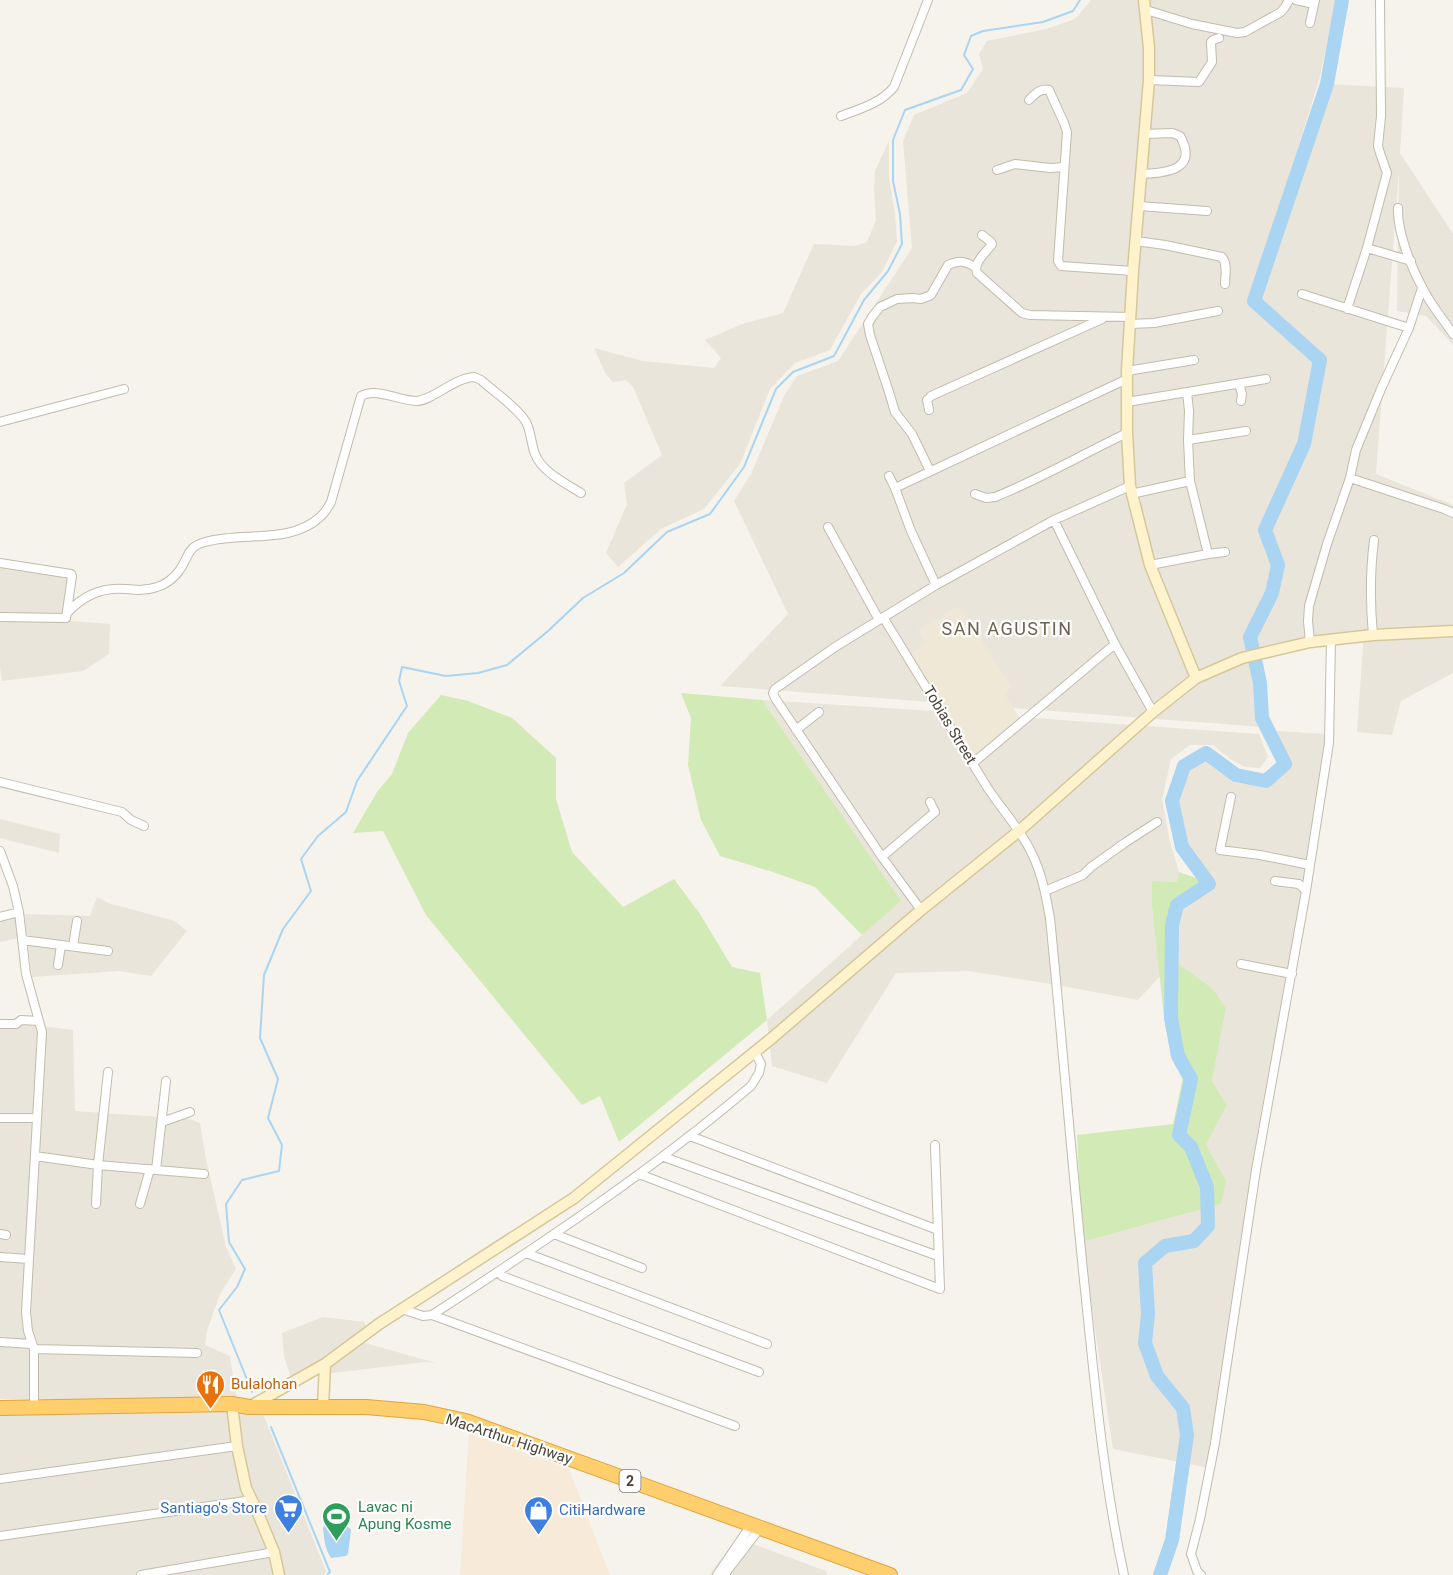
<svg xmlns="http://www.w3.org/2000/svg" width="1453" height="1575" font-family="Roboto,sans-serif">
  <style>
    .residential { fill: #eae5da }
    .commercial { fill: #f7ead8 }
    .education { fill: #efe8d6 }
    .green { fill: #d2eab5 }
    .water { fill: #a9d4f2 }
    .lines { fill: none; stroke-linecap: round; stroke-linejoin: round }
    .stream { stroke: #a9d4f2; stroke-width: 2 }
    .river { stroke: #a9d4f2; stroke-width: 14 }
    .street-casing { stroke: #c2bbae; stroke-width: 10 }
    .secondary-casing { stroke: #d6c79b; stroke-width: 13 }
    .highway-casing { stroke: #e0a43c; stroke-width: 16 }
    .street { stroke: #fff; stroke-width: 8 }
    .secondary { stroke: #fff3cd; stroke-width: 10 }
    .highway { stroke: #ffcf6e; stroke-width: 14 }
    .labels { text-anchor: middle; dominant-baseline: central; stroke-width: 4.5; stroke-linejoin: round; paint-order: stroke }
    .shield { fill: #fff; stroke: #817c74; stroke-width: 1.5 }
    .shield-label { font-size: 14px; font-weight: bold; fill: #4b4439 }
    .street-label { font-size: 15px; fill: #4b4439; stroke: #fff }
    .food-label { font-size: 15px; fill: #c56008; stroke: #fff; text-anchor: start }
    .leisure-label { font-size: 15px; fill: #27864d; stroke: #fff; text-anchor: start }
    .shop-label { font-size: 15px; fill: #366cbe; stroke: #fff; text-anchor: end }
    .quarter-label { font-size: 18px; letter-spacing: 1.5px; fill: #6e6250; stroke: #fff }
  </style>
  <rect width="100%" height="100%" fill="#f6f3ec"/>
  <path class="residential" d="M1091,0H1337L1319,80L1250,302L1316,361L1301,443L1261,529L1274,566L1270,590L1246,636L1257,683L1259,719L1263,727L720,686L788,614L734,501L751,474L784,396L797,376L838,361L912,248L903,141L914,115L967,93L983,69L979,54L987,41L1046,29L1075,19Z
    M1330,84L1404,88L1400,153L1453,234V345L1426,316L1397,311L1399,169L1376,474L1453,505V673L1401,701L1392,735L1357,732L1364,632L1254,650L1251,637L1273,593L1280,565L1266,530L1305,444L1321,360L1255,301Z
    M889,141V177L895,214L897,241L882,272L861,294L830,350L795,363L770,389L740,464L704,509L661,529L618,567L606,553L627,504L624,483L662,455L633,387L626,380L613,382L605,373L594,348L643,361L714,368L721,358L705,340L742,324L783,313L814,244L855,246L867,242L876,220L874,190L875,171Z
    M0,565L73,569L71,621L110,624L109,654L83,671L2,681L0,667Z
    M762,700L934,711L974,754L1019,717L1259,734L1268,757L1260,768L1245,767L1230,759L1213,745H1190L1171,759L1162,800L1170,842L1179,872L1178,882L1152,881V907L1160,976L1138,1000L1051,984L968,971L896,973L827,1083L772,1066L767,1020L900,901Z
    M1275,731L1328,734L1209,1468L1113,1449L1082,1242L1221,1204L1206,1145L1227,1105L1212,1081L1226,1008L1213,989L1179,964L1174,925L1178,906L1212,884L1184,845L1175,802L1186,768L1205,756L1235,776L1267,782L1287,764Z
    M0,819L60,834L59,853L0,838Z
    M97,897L108,903L175,921L187,931L151,976L119,971L32,977L24,914L90,916Z
    M16,918L19,938L0,942V921Z
    M0,1021L73,1030L75,1111L190,1119L200,1123L206,1159L226,1247L236,1269L220,1294L207,1331L205,1345L230,1356L237,1401L166,1403L43,1399H0Z
    M323,1317L365,1322V1343L436,1363L425,1362L291,1378L284,1356L282,1333Z
    M261,1409L326,1571L324,1575H0V1410Z
    M737,1538L826,1571L827,1575H709Z"/>
  <path class="commercial" d="M469,1432L569,1469L610,1575H460Z"/>
  <path class="education" d="M959,606L1012,687L1004,693L1019,717L974,754L910,655L926,643L918,630Z"/>
  <path class="green" d="M681,693L762,700L901,901L862,935L815,887L773,872L720,856L701,820L688,765L691,718Z
    M441,695L468,701L512,718L556,758V799L572,852L623,907L674,879L700,914L732,967L760,973L767,1020L619,1142L600,1096L582,1105L426,915L383,831L353,833L377,792L392,774L408,733Z
    M1179,872L1212,884L1179,906L1174,925L1179,964L1213,989L1226,1008L1212,1081L1227,1105L1206,1145L1226,1181L1221,1204L1082,1242L1077,1135L1173,1124L1183,1077L1174,1060L1164,1017L1152,907V881L1177,882Z"/>
  <path class="water" d="M330,1522C338,1523 346,1523 351,1530L348,1554L346,1556L331,1558C325,1549 324,1538 323,1528L325,1524Z"/>
  <g class="lines">
    <path class="stream" d="M252,1392L219,1310L237,1287L245,1269L229,1242L226,1204L242,1180L279,1171L282,1145L268,1118L278,1079L260,1038L264,975L283,929L311,891L301,859L318,836L346,812L357,781L407,706L399,681L402,667L446,676L478,673L507,665L548,631L583,598L624,573L667,532L710,514L744,467L776,389L793,372L834,356L864,300L888,271L902,244L900,214L893,181V140L905,110L961,90L973,69L964,55L971,36L983,31L1043,22L1073,11L1080,0
      M271,1427L330,1572L327,1575"/>
    <path class="river" d="M1160,1575L1172,1540L1187,1435L1183,1408L1157,1376L1145,1343L1148,1314L1145,1263L1165,1246L1194,1241L1208,1226L1207,1187L1191,1147L1179,1135L1191,1079L1178,1056L1171,1018L1172,925L1177,905L1209,884L1182,847L1172,801L1184,766L1206,753L1236,775L1266,781L1285,764L1262,718L1260,683L1250,637L1272,593L1278,565L1265,530L1304,444L1320,360L1254,301L1327,84L1342,0"/>
    <defs>
      <path id="street" d="M1296,0L1314,4
        M1146,10L1192,24L1237,33L1245,32L1281,12L1285,7L1289,0
        M1310,23L1315,0
        M1149,80L1199,82L1212,62L1211,42L1213,40L1219,38
        M1029,100C1035,94 1040,88 1049,90L1064,123L1067,132L1058,261L1061,266L1133,271
        M841,116C860,109 881,103 894,87L928,0
        M997,170L1015,164L1050,168L1064,167
        M1142,174C1166,173 1199,170 1180,136L1172,133L1145,134
        M1139,206L1207,211
        M1398,208C1397,231 1411,267 1422,287C1430,304 1443,319 1453,334
        M982,235L991,242L992,244C986,253 973,262 977,273L1022,313L1030,315L1130,317
        M1136,241L1165,245L1222,257C1228,264 1225,276 1225,284
        M1367,248L1411,261
        M1302,294L1409,328
        M1347,309L1367,248L1387,173L1380,153L1378,146L1381,116L1380,0
        M1130,324L1154,323L1218,311
        M1127,371L1194,360
        M1239,384L1242,394L1241,401
        M1187,392L1189,411L1188,440
        M1127,402L1266,379
        M929,410L927,400L931,396L1102,319
        M0,422L124,389
        M930,471L912,434L895,412L889,392L870,335L868,324L872,317L880,307L897,299L913,298L921,299L931,295L948,265C959,260 965,261 975,267
        M889,476L895,488
        M1350,478L1444,509L1453,513
        M975,494L986,498L995,497C1040,479 1083,454 1127,433
        M1131,494L1190,481
        M1054,520L1115,644L1153,712
        M828,527L879,620
        M1208,554L1225,552
        M0,563L71,574L72,576L66,618L0,617
        M1150,565L1208,554L1190,481L1188,440L1246,431
        M936,585L911,531L895,488L1127,379
        M68,612C83,596 102,587 125,589C136,590 146,591 157,587C165,585 174,578 179,571C189,558 186,547 205,542C242,531 290,545 320,517C325,513 328,507 331,502L361,396C377,387 399,401 417,401C433,400 454,378 474,377L481,380C494,392 517,407 526,422C531,431 531,444 535,454C542,472 565,483 581,493
        M883,617L987,787C1001,809 1021,829 1032,854C1042,874 1046,896 1050,918C1063,1048 1073,1179 1087,1309C1096,1398 1105,1487 1124,1575
        M1373,635C1370,603 1370,572 1374,540
        M1310,642L1308,621L1309,606L1327,544L1350,478L1356,450L1381,389L1409,328L1422,288
        M796,730L819,712
        M973,763L1115,644
        M0,782L122,812L131,820L144,826
        M1231,797L1220,850L1260,855L1310,865
        M0,851L13,886L19,912L26,974L42,1032L26,1312L28,1331L34,1349V1407
        M882,857L935,812L930,802
        M1275,881L1299,884L1306,891
        M1045,891L1083,875L1091,867L1126,842L1157,822
        M921,910L882,857L775,698L773,693L775,689L835,647L936,585L1054,520L1130,486
        M0,917L19,912
        M22,940L108,951
        M73,946L77,921
        M1241,964L1292,974
        M58,965L61,945
        M0,1024H16L21,1020L39,1021
        M0,1118H36
        M162,1122L190,1112
        M690,1136L938,1230
        M35,1156L98,1165L204,1174
        M664,1157L938,1256
        M156,1170L166,1081
        M639,1174L940,1289L935,1145
        M96,1204L98,1165L108,1072
        M140,1204L150,1169
        M0,1234L6,1235
        M554,1234L642,1268
        M526,1253L767,1344
        M0,1257L28,1259
        M499,1272L502,1276L759,1372
        M402,1309L423,1316L432,1315C541,1244 651,1171 751,1086L759,1073L761,1064L755,1052
        M432,1315L735,1426
        M0,1342L32,1344
        M34,1349L197,1353
        M0,1479L237,1446
        M0,1536L252,1500
        M141,1575L274,1552
        M717,1575L751,1525
        M724,1575L760,1528
        M1201,1575L1197,1571L1191,1554L1200,1519L1215,1443L1256,1170L1306,891L1329,743L1331,639"/>
      <path id="secondary" d="M1144,0L1149,48V80L1133,271L1127,371V433L1130,486L1150,565L1196,678
        M232,1404L237,1446L246,1488L257,1511L274,1552L279,1575
        M249,1407L325,1364L379,1324L574,1198L772,1038L921,910L1019,831L1153,712L1196,678L1242,658L1310,642L1373,635L1453,631
        M323,1407L325,1364"/>
      <path id="highway" d="M0,1408L232,1404L249,1407H366L424,1412L466,1421L890,1575"/>
    </defs>
    <use href="#street" class="street-casing"/>
    <use href="#secondary" class="secondary-casing"/>
    <use href="#highway" class="highway-casing"/>
    <use href="#street" class="street"/>
    <use href="#secondary" class="secondary"/>
    <use href="#highway" class="highway"/>
  </g>
  <defs>
    <symbol id="restaurant-pin" viewBox="-11 -11 22 30"><path d="M0 17L-7.5 6A9.5 9.5 0 1 1 7.5 6Z" fill="#e8710a" stroke="#fff"/><path d="M-5-6h1v4h1v-4h1v4h1v-4h1v5L-1.5 .5V6h-2V.5L-5-1ZM5-6V6H3V1.5H1.5Q1.5-4 5-6Z" fill="#fff"/></symbol>
    <symbol id="supermarket-pin" viewBox="-11 -11 22 30"><path d="M0 17L-7.5 6A9.5 9.5 0 1 1 7.5 6Z" fill="#3f7fe0" stroke="#fff"/><path d="M-6-5.5h2.5l.6 2H6L4.5 2H-2.5L-4.4-4H-6ZM-1.5 3.2a1.3 1.3 0 1 0 .1 0ZM3 3.2a1.3 1.3 0 1 0 .1 0Z" fill="#fff"/></symbol>
    <symbol id="shop-pin" viewBox="-11 -11 22 30"><path d="M0 17L-7.5 6A9.5 9.5 0 1 1 7.5 6Z" fill="#3f7fe0" stroke="#fff"/><path d="M-5-2.5h2.3a2.7 3.5 0 0 1 5.4 0H5L5.5 6h-11ZM-1.5-2.5h3a1.5 2.3 0 0 0-3 0Z" fill="#fff"/></symbol>
    <symbol id="stadium-pin" viewBox="-11 -11 22 30"><path d="M0 17L-7.5 6A9.5 9.5 0 1 1 7.5 6Z" fill="#2e9e5b" stroke="#fff"/><path d="M0-5a6.5 5 0 1 0 0 10a6.5 5 0 1 0 0-10ZM-3.5-1.8h7v3.6h-7Z" fill="#fff"/></symbol>
  </defs>
  <g fill-rule="evenodd">
    <use href="#restaurant-pin" x="194" y="1368" width="33" height="45"/>
    <use href="#supermarket-pin" x="272" y="1492" width="33" height="45"/>
    <use href="#shop-pin" x="522" y="1494" width="33" height="45"/>
    <use href="#stadium-pin" x="320" y="1500" width="33" height="45"/>
  </g>
  <g class="labels">
    <rect class="shield" x="619.5" y="1470" width="21" height="22" rx="4.5"/>
    <g class="shield-label">
      <text x="630" y="1481">2</text>
    </g>
    <g class="street-label">
      <text transform="translate(950 725) rotate(59)">Tobias Street</text>
      <text transform="translate(509 1439) rotate(18)">MacArthur Highway</text>
    </g>
    <g class="food-label">
      <text x="231" y="1384">Bulalohan</text>
    </g>
    <g class="leisure-label">
      <text x="358" y="1507">Lavac ni<tspan x="358" dy="17">Apung Kosme</tspan></text>
    </g>
    <g class="shop-label">
      <text x="267" y="1508">Santiago's Store</text>
      <text x="559" y="1510" text-anchor="start">CitiHardware</text>
    </g>
    <g class="quarter-label">
      <text x="1007" y="628">SAN AGUSTIN</text>
    </g>
  </g>
</svg>
